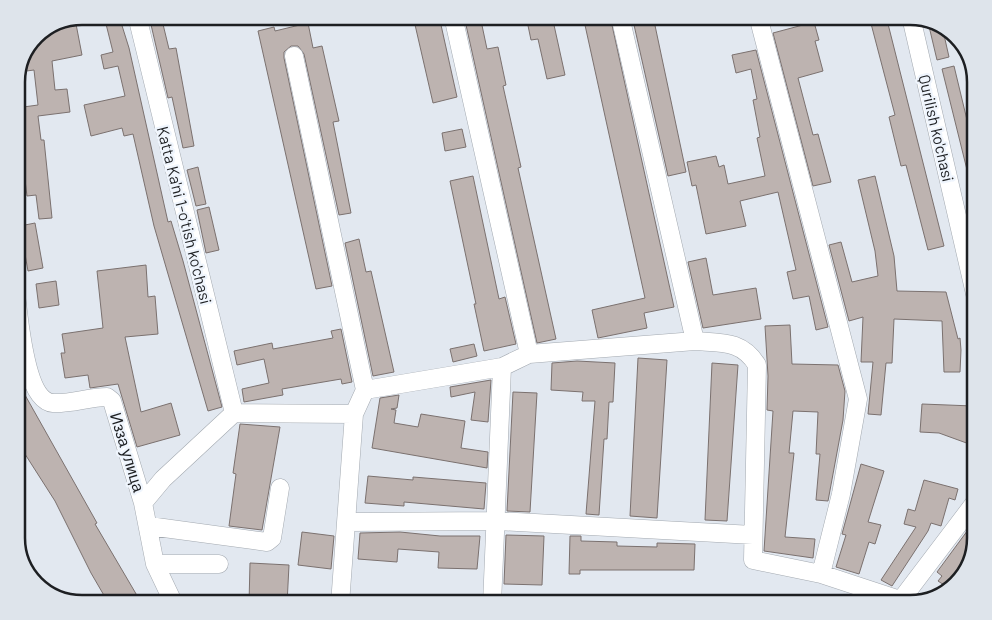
<svg xmlns="http://www.w3.org/2000/svg" width="992" height="620" font-family="Barlow,sans-serif">
  <style>
    .building { fill: #bdb3b0; stroke: #7b716f }
    .lines { fill: none; stroke-linecap: round; stroke-linejoin: round }
    .minor-casing { stroke: #a3a9b0; stroke-width: 19 }
    .minor { stroke: #fff; stroke-width: 18 }
    .labels { text-anchor: middle; dominant-baseline: central; stroke-width: 4.5; stroke-linejoin: round; paint-order: stroke }
    .street-label { font-size: 16px; fill: #1d1f22; stroke: #eff5fd }
    .rim { fill: none; stroke: #1d1f22; stroke-width: 2.5 }
  </style>
  <rect width="100%" height="100%" fill="#e2e8f0"/>
  <path class="building" d="M104,16H119L129,48L168,222L171,221L183,261L222,407L208,411L154,226L133,134L124,136L122,128L91,136L84,105L125,96L118,66L104,69L101,55L113,52Z
    M149,16H161L169,49L176,48L194,146L183,148L172,97L168,98Z
    M413,16H439L457,97L433,103Z
    M464,16H480L487,49L498,47L506,85L503,86L521,167L518,168L556,339L537,343Z
    M526,16H552L565,75L547,79L538,39L531,40Z
    M583,16H610L674,307L644,313L647,328L598,338L592,310L645,298Z
    M632,16H653L686,172L668,176Z
    M869,16H886L944,246L928,250L906,165L901,166L889,117L895,115Z
    M814,22L819,40L815,41L823,71L798,78L813,135L818,134L831,182L813,186L773,33Z
    M928,22L942,26L949,57L937,60Z
    M308,23L313,48L322,46L339,121L333,122L351,213L339,215L304,54L298,46H291L284,52V58L332,286L316,289L258,31L274,27L275,31Z
    M76,24L82,55L52,61L55,90L67,89L70,112L38,116L41,140H44L52,218L39,219L36,195L27,196L16,108L38,105L34,70L19,72L36,35L52,28Z
    M756,50L828,327L816,330L809,296L793,299L787,272L796,270L778,192L740,201L746,226L706,234L696,185L692,186L687,162L716,156L719,167L724,165L728,184L765,176L757,138L760,137L753,100L757,99L751,69L736,73L732,55Z
    M954,66L973,145L976,144V189L972,190L942,69Z
    M462,129L466,147L445,151L442,133Z
    M198,167L206,204L196,206L187,170Z
    M473,176L499,299L505,297L516,344L484,351L474,304H476L450,181Z
    M875,176L894,256L897,291L946,292L958,339L960,338L961,350L960,372H944L942,321L894,319L892,363H886L881,415L868,414L873,362H861L863,317L849,321L829,245L841,242L852,282L878,276L875,251L858,180Z
    M209,207L219,250L206,253L197,210Z
    M35,223L43,268L28,271L20,226Z
    M359,239L366,272L371,271L394,372L373,376L345,243Z
    M706,258L713,295L756,288L761,319L703,328L688,262Z
    M146,265L148,297L155,296L158,334L125,337L135,384L141,412L171,403L180,435L137,447L118,384L90,388L88,375L65,378L61,353H65L62,334L103,328L97,271Z
    M56,281L59,305L39,308L36,284Z
    M790,325L792,364L838,365L845,391L843,420L828,501L816,500L820,454H816L818,412L793,411L789,453H794L785,537L815,539L813,558L764,551L773,411L767,410L768,376L765,326Z
    M341,329L352,382L342,384L341,379L282,389L283,395L244,402L242,389L269,383L264,359L237,365L234,351L272,343L273,349L333,338L331,331Z
    M474,344L477,356L453,362L450,349Z
    M638,358L667,360L657,518L630,516Z
    M577,361L615,363L613,402H609L607,439H604L599,515L586,514L595,401H582L583,392L551,390L552,363Z
    M712,363L738,365L727,521L705,520Z
    M16,379L97,523L95,524L142,604H109L91,573L55,501L16,440Z
    M491,380L488,422L471,420L475,392L451,397L450,387Z
    M513,392L537,393L530,512L507,511Z
    M399,395L397,408L391,409L396,410L394,423L418,427L421,414L465,421L461,448L488,452L487,468L372,448L380,398Z
    M922,404L973,406L972,445L939,433L920,432Z
    M240,424L280,427L262,530L229,526L236,474L233,473Z
    M861,464L884,471L868,522L881,525L875,544L869,542L859,574L836,567L846,535L842,534Z
    M368,476L413,480V477L486,483L484,509L404,502V506L365,503Z
    M924,480L958,489L955,500L949,498L941,526L931,523L928,531L892,586L881,580L916,527L904,524L908,509L915,511Z
    M976,519V538L965,574L950,589L938,581L942,576L937,572Z
    M302,532L334,536L331,569L298,565Z
    M400,532L440,536H480L477,569L438,568L439,552L398,549L397,562L358,559L360,533Z
    M506,535L544,536L542,585L504,584Z
    M570,536H581V541L617,542V546L657,547V543L695,544L694,570H580V574H569Z
    M250,563L289,565L287,604H249Z"/>
  <g class="lines">
    <defs>
      <path id="minor" d="M137,16L234,413
        M453,16L529,354
        M620,16L695,341C721,343 742,340 757,365L753,560L821,574L900,600
        M758,16L858,399L841,494L821,574
        M911,17L976,298
        M294,56L365,390L354,414L340,604
        M16,295C19,317 25,401 53,403C71,404 89,397 107,397L112,401L143,503
        M365,390L502,367L529,354L695,341
        M234,413L354,414
        M347,522L497,521L753,535
        M149,526L267,542L272,538L280,488
        M155,564H219
        M174,604L155,564L143,503L163,479L234,413
        M492,604L502,367
        M898,604L976,501"/>
    </defs>
    <use href="#minor" class="minor-casing"/>
    <use href="#minor" class="minor"/>
  </g>
  <g class="labels">
    <g class="street-label">
      <text transform="translate(937 128) rotate(77)">Qurilish ko'chasi</text>
      <text transform="translate(185 215) rotate(76)">Katta Ka'ni 1-o'tish ko'chasi</text>
      <text transform="translate(128 452) rotate(73)">Изза улица</text>
    </g>
  </g>
  <path d="M0 0H992V620H0ZM82 25H910A57 57 0 0 1 967 82V538A57 57 0 0 1 910 595H82A57 57 0 0 1 25 538V82A57 57 0 0 1 82 25Z" fill="#dee4eb" fill-rule="evenodd"/>
  <path class="rim" d="M82 25H910A57 57 0 0 1 967 82V538A57 57 0 0 1 910 595H82A57 57 0 0 1 25 538V82A57 57 0 0 1 82 25Z"/>
</svg>
